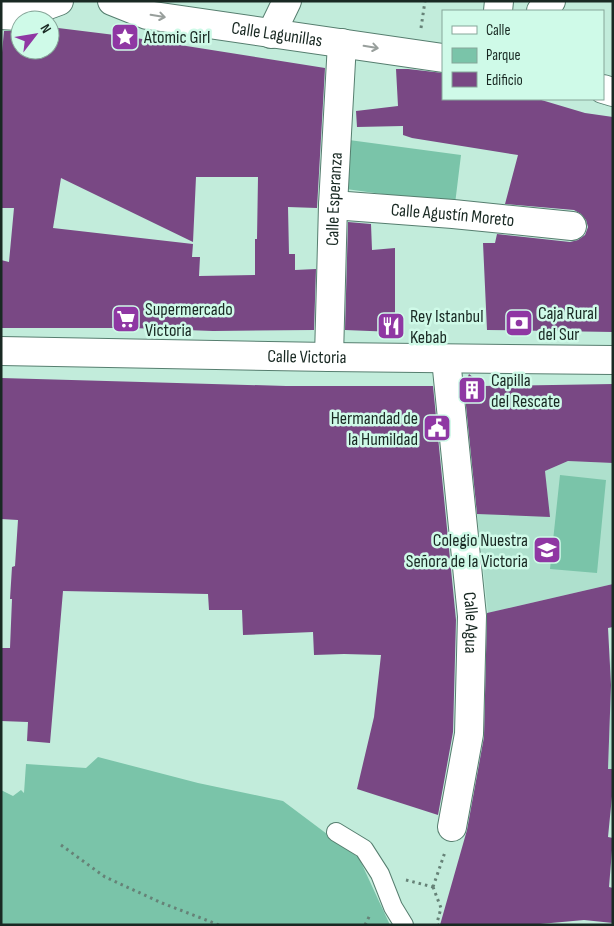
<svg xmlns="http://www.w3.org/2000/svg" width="614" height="926" font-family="'Sofia Sans Condensed',sans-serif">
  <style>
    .built { fill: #aee0cd }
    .green { fill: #7ac4a9 }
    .building { fill: #794884; fill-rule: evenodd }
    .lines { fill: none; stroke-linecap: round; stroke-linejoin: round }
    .lane-casing { stroke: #567e6f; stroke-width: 20 }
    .street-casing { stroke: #567e6f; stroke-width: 30 }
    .secondary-casing { stroke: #567e6f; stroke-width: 30 }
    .path { stroke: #668277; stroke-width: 3; stroke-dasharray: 2.5 4; stroke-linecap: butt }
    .lane { stroke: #fff; stroke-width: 18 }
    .street { stroke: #fff; stroke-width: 28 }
    .secondary { stroke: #fff; stroke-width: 28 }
    .oneway { stroke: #989f9c }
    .labels { text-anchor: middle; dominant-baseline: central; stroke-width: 5; stroke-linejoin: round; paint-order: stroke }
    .street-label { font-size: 18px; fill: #192923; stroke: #cffae8 }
    .poi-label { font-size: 18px; fill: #192923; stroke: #cffae8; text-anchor: start }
  </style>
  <rect width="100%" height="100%" fill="#c2ecdb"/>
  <path class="built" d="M568,461L613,463V584L488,613L477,514L548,503L545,471Z
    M613,645V769H608L611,685L610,665Z"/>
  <path class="green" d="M349,140L461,155L455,204L346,189Z
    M560,475L606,480L597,573L550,569Z
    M98,757L198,783L283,801L359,858L390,925H1V790L13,796L21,790L24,793L26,764L86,768Z"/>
  <path class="building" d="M50,27L123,36L325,68L317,208L288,207L289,254H295V270L316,269L314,330L213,331L132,328H1V260L9,262L14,208H1V63L4,31H20V50H50ZM196,177H258L257,239H255V275L199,276L200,257H192L193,244L53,228L61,178L193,242Z
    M396,69H408L443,73V99H538L585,113L613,117V332L487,330L483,243H495L497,234L570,242L578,240L585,235L588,227L586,220L581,214L574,210L505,204L518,155L412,138L403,135V126L357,127L356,111L398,106Z
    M348,222L371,224L372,250L395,248V332L345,330Z
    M469,374L484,386L613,384V463L568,461L545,471L550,517L477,514L464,386Z
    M1,378L286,386H433L456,620L453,732L438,815L357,789L374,717L381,655L344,654L314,655L313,632L243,635L242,610H209L208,594L63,591L50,743L27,741L28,722L1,721V648H10L12,599H10L12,567L15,566L18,520L1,519Z
    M613,584V627L608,628L611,685L608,769H613V786L608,837L613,838L609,887L613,888V923L584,920L529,925H440L467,830L484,737L487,613Z"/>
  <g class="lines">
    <defs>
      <path id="lane" d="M336,832L364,849L380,874L393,907L404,925"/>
      <g id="street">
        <path id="s1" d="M112,1L147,15L443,58"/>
        <path d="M498,11L499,1"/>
        <path d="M541,11L551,1"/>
        <path d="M1,15L18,16L59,1"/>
        <path d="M271,34L287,1"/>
        <path d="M603,89L613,92"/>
        <path id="s2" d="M333,205L453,214L572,226"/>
        <path id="s3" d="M329,357L333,205L342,43"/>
        <path id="s4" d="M446,359L472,616L469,734L452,827"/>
      </g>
      <g id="secondary">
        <path id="s5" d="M1,351L329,357L613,360"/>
      </g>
    </defs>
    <use href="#lane" class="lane-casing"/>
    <use href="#street" class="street-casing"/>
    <use href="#secondary" class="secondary-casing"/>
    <path class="path" d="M421,28L425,1
      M61,845L105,877L162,903L219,925
      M406,880L433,887
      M433,887L445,852
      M433,887L441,908L437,923L438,925
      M365,925L370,915"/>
    <use href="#lane" class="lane"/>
    <use href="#street" class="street"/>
    <use href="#secondary" class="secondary"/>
  </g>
  <defs><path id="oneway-shaft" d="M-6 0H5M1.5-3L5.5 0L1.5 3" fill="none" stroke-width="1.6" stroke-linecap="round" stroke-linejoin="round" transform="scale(1.25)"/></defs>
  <g class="oneway">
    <use href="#oneway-shaft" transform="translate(158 16) rotate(9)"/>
    <use href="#oneway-shaft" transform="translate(371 47) rotate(9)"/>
  </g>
  <defs>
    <symbol id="sight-square" viewBox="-11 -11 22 22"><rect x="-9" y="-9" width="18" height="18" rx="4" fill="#8f37a3" stroke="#cffae8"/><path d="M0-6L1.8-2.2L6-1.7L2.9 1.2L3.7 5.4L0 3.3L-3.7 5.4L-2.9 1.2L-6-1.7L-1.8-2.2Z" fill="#fff"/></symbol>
    <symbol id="supermarket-square" viewBox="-11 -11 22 22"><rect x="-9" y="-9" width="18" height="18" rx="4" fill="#8f37a3" stroke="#cffae8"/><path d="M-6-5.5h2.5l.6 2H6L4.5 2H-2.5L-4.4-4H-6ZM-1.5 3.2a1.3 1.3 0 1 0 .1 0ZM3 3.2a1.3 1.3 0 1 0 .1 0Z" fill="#fff"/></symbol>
    <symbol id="bank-square" viewBox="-11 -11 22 22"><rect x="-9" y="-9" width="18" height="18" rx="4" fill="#8f37a3" stroke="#cffae8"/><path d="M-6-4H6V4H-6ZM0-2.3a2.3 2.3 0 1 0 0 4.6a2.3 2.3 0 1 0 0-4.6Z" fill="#fff"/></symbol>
    <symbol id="restaurant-square" viewBox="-11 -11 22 22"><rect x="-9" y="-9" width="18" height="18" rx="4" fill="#8f37a3" stroke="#cffae8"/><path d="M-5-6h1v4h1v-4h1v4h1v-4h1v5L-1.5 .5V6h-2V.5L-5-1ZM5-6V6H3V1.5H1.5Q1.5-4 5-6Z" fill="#fff"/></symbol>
    <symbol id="building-square" viewBox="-11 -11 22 22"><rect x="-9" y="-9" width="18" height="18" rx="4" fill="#8f37a3" stroke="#cffae8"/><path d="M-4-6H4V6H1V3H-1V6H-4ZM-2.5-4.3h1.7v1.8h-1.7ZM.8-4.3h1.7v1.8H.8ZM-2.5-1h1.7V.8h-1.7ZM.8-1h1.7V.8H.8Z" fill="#fff"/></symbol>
    <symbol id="civic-square" viewBox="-11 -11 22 22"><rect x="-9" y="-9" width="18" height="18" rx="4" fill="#8f37a3" stroke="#cffae8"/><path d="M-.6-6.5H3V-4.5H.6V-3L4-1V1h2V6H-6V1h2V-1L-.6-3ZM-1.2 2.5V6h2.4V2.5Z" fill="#fff"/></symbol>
    <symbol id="university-square" viewBox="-11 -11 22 22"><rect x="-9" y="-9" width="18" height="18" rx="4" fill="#8f37a3" stroke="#cffae8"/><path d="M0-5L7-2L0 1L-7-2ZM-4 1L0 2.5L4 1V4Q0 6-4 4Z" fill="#fff"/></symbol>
  </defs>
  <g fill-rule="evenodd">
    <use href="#sight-square" x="109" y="21" width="32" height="32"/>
    <use href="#supermarket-square" x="110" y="303" width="32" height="32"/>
    <use href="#bank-square" x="503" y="307" width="32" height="32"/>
    <use href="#restaurant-square" x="375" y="310" width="32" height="32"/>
    <use href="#building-square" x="456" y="374" width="32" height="32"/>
    <use href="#civic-square" x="421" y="412" width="32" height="32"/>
    <use href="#university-square" x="531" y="534" width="32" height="32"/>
  </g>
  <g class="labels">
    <g class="street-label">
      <text stroke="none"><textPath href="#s1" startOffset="169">Calle Lagunillas</textPath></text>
      <text stroke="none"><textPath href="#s3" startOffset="158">Calle Esperanza</textPath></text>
      <text stroke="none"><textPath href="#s2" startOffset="120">Calle Agustín Moreto</textPath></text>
      <text stroke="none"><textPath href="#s5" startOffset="306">Calle Victoria</textPath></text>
      <text stroke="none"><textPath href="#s4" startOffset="265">Calle Agua</textPath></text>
    </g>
    <g class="poi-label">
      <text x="144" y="37">Atomic Girl</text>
      <text x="145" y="309">Supermercado<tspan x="145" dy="21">Victoria</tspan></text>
      <text x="538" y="313">Caja Rural<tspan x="538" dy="21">del Sur</tspan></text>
      <text x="410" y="316">Rey Istanbul<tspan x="410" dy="21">Kebab</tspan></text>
      <text x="491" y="380">Capilla<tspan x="491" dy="21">del Rescate</tspan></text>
      <text x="418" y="418" text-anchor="end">Hermandad de<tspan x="418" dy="21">la Humildad</tspan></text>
      <text x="528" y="540" text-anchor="end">Colegio Nuestra<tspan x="528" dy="21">Señora de la Victoria</tspan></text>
    </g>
  </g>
  <rect width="614" height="926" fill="none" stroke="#192923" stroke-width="5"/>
  <rect x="442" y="10" width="162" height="90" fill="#cffae8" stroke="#86a699"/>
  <rect x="452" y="26" width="25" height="8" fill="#ffffff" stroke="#86a699"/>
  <text x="486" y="35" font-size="15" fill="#192923">Calle</text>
  <rect x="452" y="48" width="25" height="15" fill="#7ac4a9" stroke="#86a699"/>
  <text x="486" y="60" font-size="15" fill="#192923">Parque</text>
  <rect x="452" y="72" width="25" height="15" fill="#794884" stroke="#86a699"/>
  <text x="486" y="85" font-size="15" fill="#192923">Edificio</text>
  <g transform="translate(35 35) rotate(59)"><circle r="24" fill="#cffae8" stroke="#86a699"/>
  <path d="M0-4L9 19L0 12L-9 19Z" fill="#8f37a3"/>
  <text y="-8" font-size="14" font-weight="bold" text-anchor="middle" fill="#192923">N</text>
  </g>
</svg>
